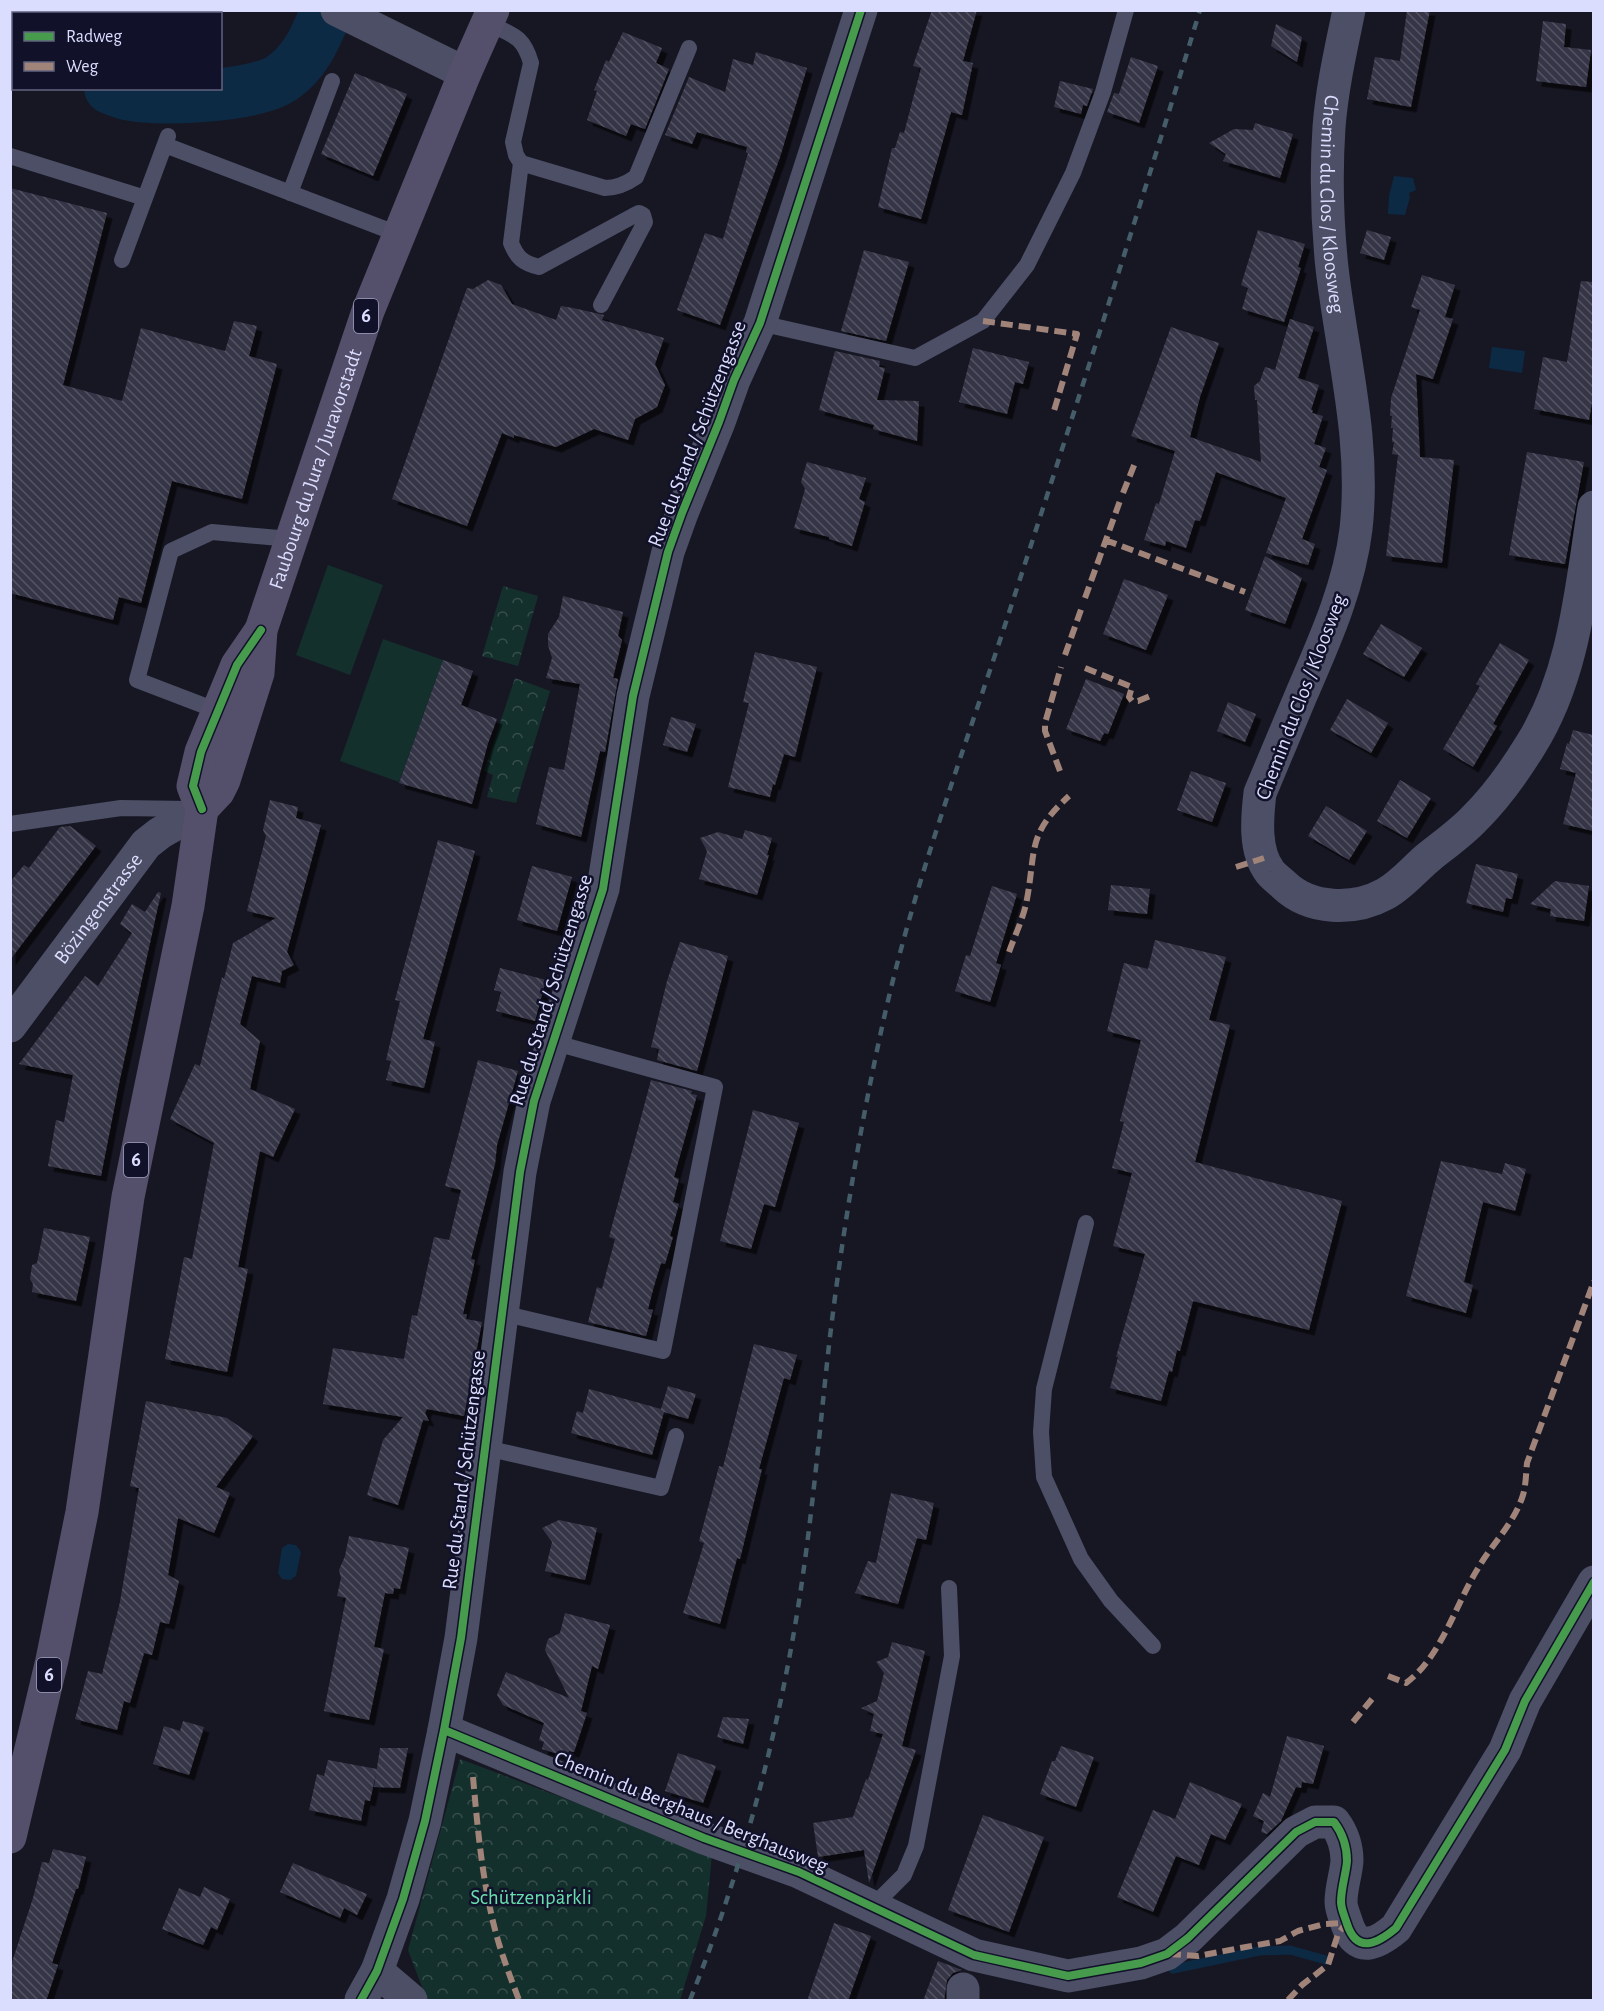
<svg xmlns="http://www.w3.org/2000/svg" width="1604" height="2011" font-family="'Alegreya Sans',sans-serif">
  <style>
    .forest { fill: url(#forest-crowns) }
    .pitch { fill: #14302c }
    .water { fill: #0d2a45 }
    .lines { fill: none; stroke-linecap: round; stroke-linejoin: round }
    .stream { stroke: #0d2a45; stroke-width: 9 }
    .river { stroke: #0d2a45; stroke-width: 52 }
    .building { fill: url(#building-back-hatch); filter: url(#shadow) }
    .lane { stroke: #4c4f65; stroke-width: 16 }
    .street { stroke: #4c4f65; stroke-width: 33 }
    .primary { stroke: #544f6a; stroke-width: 33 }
    .rail { stroke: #445d69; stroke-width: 4.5; stroke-dasharray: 9 8; stroke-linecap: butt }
    .quiet { stroke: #a18479; stroke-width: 6; stroke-dasharray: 12 6; stroke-linecap: butt }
    .cycleway-casing { stroke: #11112a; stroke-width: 11 }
    .cycleway { stroke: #469c4c; stroke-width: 8 }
    .labels { text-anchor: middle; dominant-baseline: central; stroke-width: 5; stroke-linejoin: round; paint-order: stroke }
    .shield { fill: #11112a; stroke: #9ea0be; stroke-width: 1.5 }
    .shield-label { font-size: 20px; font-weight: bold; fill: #dbddfe }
    .street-label { font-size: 21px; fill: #dbddfe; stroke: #11112a }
    .park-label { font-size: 21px; fill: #67dfac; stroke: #11112a }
  </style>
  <defs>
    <pattern id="forest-crowns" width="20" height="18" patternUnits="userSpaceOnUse" patternTransform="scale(1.5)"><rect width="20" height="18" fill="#14302c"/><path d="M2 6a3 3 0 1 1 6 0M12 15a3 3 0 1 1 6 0" fill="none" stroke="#364e4c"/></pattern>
    <pattern id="building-back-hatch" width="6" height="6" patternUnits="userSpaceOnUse" patternTransform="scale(1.5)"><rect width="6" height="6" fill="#353646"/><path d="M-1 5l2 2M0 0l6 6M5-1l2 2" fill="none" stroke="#525362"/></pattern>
    <filter id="shadow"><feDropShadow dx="5.5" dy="5.5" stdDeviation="0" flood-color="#0009"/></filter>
  </defs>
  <rect width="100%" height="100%" fill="#171724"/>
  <path class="forest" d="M503,586L538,596L518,666L482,656Z
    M515,678L550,691L516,803L487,797L493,775L484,771Z
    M460,1759L712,1854L706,1916L680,2000H427L408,1950Z"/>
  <path class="pitch" d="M328,565L383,585L350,675L296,655Z
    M383,639L443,660L399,782L340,761Z"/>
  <path class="water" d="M1394,176L1413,178L1416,190L1409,193L1410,197L1405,215L1388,214L1389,196Z
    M1492,347L1525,351L1522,373L1489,368Z
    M288,1544L296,1545L301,1552L296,1576L290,1580L282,1579L278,1573L282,1548Z"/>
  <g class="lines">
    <path class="stream" d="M1173,1969L1259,1951L1290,1950L1326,1960"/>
    <path class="river" d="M110,88C117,91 125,94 132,95C163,101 257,96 282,78C306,62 316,36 327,10"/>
  </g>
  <path class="building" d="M932,10H977L963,61L973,63L962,115L951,112L921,219L878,207L892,148H895L900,132L904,133L921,68L913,66Z
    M1407,10H1430L1411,107L1367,99L1375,57L1400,61Z
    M1543,21L1566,24L1564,47L1591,50L1586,87L1536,81Z
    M1276,24L1302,37L1297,62L1271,46Z
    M623,32L662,48L656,63L669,69L645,129L631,124L626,136L587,120L597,91L594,90L606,60L609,62Z
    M756,52L807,68L780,157L720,325L677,310L705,233L723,239L748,153L746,152L747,147L697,132L692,144L665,135L689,77L725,92L733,59L753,65Z
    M1131,57L1158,66L1139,123L1107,112L1114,93L1119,94Z
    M355,73L407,94L373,176L321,154Z
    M1060,81L1093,89L1087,106L1083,105L1081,114L1054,107Z
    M1255,123L1293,134L1280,178L1223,161L1226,154L1209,143L1234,129L1253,130Z
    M10,188L107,213L63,385L122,401L141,328L225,351L234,321L257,326L249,356L277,364L242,499L172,481L141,603L119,597L113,620L10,593Z
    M1258,230L1305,244L1298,267L1301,268L1284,322L1242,309L1248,288L1241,285Z
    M1367,230L1391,237L1384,260L1360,253Z
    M864,250L909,262L886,341L841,331Z
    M1422,275L1455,285L1445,317L1453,319L1433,379L1416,374L1420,457L1454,460L1442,563L1386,556L1398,455L1392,454L1394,442H1392L1393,428H1391L1392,416H1390L1391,398L1420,310L1411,307Z
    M488,280L501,285L512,304L556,320L561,306L573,308L604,315L602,320L664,338L655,364L665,385L657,407L635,419L628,440L594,429L556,447L514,435V438L502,433L467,526L392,499L467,288L473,289Z
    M1581,281L1593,282V396L1589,420L1534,409L1543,357L1567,362Z
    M1290,319L1314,327L1298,378L1319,385L1311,410H1313L1312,413L1323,416L1314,444L1326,448L1319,467L1327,470L1302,539L1315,544L1308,565L1266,553L1286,498L1216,472L1200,521L1195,520L1186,548L1166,541L1165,546L1144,540L1156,503L1159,504L1175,451L1131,436L1171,327L1219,343L1200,397L1190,437L1261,462L1257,400H1255L1254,386L1260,381L1265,367L1275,370Z
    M973,348L1029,362L1023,384L1015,382L1007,414L959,402Z
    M835,351L880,361L879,367L885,368L877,400L919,401L917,441L873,429L874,425L819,410Z
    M1527,452L1584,462L1565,564L1509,555Z
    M807,462L866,478L859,499L865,502L852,546L829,539V537L794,528L805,489L801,482Z
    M1265,556L1302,578L1285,624L1245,610Z
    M1124,579L1168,595L1146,650L1103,634Z
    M563,596L623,612L618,636L622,640L613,678L618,679L605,752L600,751L581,837L536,824L549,767L564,770L580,684L546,678L552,658L548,645V634L559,617Z
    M1381,624L1422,648L1404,677L1363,654Z
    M1500,643L1529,660L1493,724L1497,726L1473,767L1443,749L1480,686L1476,684Z
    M755,652L817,667L795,757L784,754L775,785L773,784L770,797L728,787L749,703L743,702Z
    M443,660L473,671L461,705L497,719L488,743L472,804L399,783Z
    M1086,679L1124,694L1108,734L1104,733L1100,741L1066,729Z
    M1347,699L1388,723L1371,753L1330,730Z
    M1228,702L1256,714L1245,742L1217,731Z
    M671,717L696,724L687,752L663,745Z
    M1573,730L1593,735V831L1563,824L1576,773L1560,769L1567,743L1569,744Z
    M1191,771L1226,783L1212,822L1177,810Z
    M1400,780L1431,798L1407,838L1377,821Z
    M270,800L298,807L296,818L321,825L287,952L294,965L282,971L280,983L252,976L240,1024L260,1041L250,1089L295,1109L273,1157L260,1151L238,1267L248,1269L227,1372L165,1359L184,1257L192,1259L214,1143L170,1119L195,1064L200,1066L222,977L224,979L233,943L276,918L247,911L266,836L263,830Z
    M1326,806L1367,831L1349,860L1308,836Z
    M70,826L96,846L10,960V882L24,865L29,868L60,827Z
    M745,830L772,838L767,855H769L757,895L699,879L707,851L700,838L718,832L742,839Z
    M438,840L475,851L423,1039L435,1042L424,1088L386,1080L391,1061L386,1060L400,1001L395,1000Z
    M1476,864L1518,874L1512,899L1506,898L1503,912L1466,903Z
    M532,866L572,877L557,931L517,920Z
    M1555,881L1589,886L1584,921L1550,916L1551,909L1530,904Z
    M1111,885L1150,889L1147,914L1108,910Z
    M992,886L1017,894L996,963L1001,965L990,1002L955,991L966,955L970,956Z
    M158,892L161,893L120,1079L101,1176L48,1166L56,1120L64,1122L73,1075L19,1064L85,976L98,986L132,933L120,924L132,904L145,912Z
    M1155,940L1226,957L1209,1020L1230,1025L1195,1162L1342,1201L1309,1330L1193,1301L1180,1351L1177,1350L1172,1372L1169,1371L1161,1401L1110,1388L1118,1357H1116L1145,1254L1113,1246L1132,1173L1112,1168L1124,1122L1120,1121L1141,1040L1107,1031L1124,963L1148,969Z
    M680,942L728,956L697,1071L657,1060L659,1049L651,1047L667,981Z
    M500,968L546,980L535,1021L496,1011L501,992L494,990Z
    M478,1060L518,1071L497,1145L495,1164L471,1259L475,1260L463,1314H467L466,1319L482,1322L464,1416L427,1409L425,1413L429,1421L423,1420L398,1505L367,1495L383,1440L403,1417L323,1404L333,1348L404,1359L412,1315L417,1316L434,1237L449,1240L461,1190L445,1186Z
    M651,1080L692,1091L691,1094L697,1095L674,1177L679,1179L673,1202L679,1204L670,1236L673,1237L665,1264L661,1263L654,1286L648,1309L653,1310L646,1336L588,1322L597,1287L602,1289L615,1239L609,1237Z
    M753,1110L799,1123L775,1207L764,1204L751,1249L720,1241Z
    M1441,1161L1502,1174L1505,1163L1526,1169L1515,1211L1483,1202L1464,1282L1473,1285L1466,1313L1406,1296Z
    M44,1228L90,1237L76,1301L32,1292L33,1284L30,1279L32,1265L37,1263Z
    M754,1344L797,1355L790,1380L784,1378L759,1469H762L740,1559L737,1558L720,1624L683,1613L704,1543L699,1541L709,1504L719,1466L723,1467Z
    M668,1386L696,1394L688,1419L664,1412L652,1455L571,1433L577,1411L583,1413L589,1389L661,1409Z
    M146,1401L227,1418L253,1436L216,1487L230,1493L214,1533L178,1518L168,1575L179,1581L169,1624L160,1622L152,1655L144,1653L130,1703L124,1701L117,1730L75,1719L88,1671L102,1674L120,1602L139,1488L130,1486Z
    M891,1493L934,1503L926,1540L917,1538L898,1604L855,1593L868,1561L876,1563Z
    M559,1520L597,1528L585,1580L545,1571L552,1542L542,1528Z
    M349,1536L409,1548L400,1589L394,1588L393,1594L385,1593L374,1647L384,1649L369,1720L324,1711L346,1598L337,1596L341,1578L339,1570L345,1556Z
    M565,1613L610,1625L598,1669L592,1666L581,1711L587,1713L574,1752L569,1751L567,1757L542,1749L544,1742L539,1740L544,1723L503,1705L497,1695L506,1672L569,1698L545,1650L548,1639L560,1633Z
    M892,1642L925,1651L902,1746L916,1750L869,1883L864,1850L818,1857L813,1823L853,1817L866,1779L868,1780L883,1734L870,1731L874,1714L861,1708L877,1701L884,1673L876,1662L888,1657Z
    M723,1717L749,1719L743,1744L717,1737Z
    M183,1721L204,1727L189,1775L153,1764L164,1726L180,1731Z
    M1287,1736L1324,1746L1313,1784L1302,1782L1301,1788L1296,1787L1281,1821L1267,1834L1261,1832L1264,1821L1253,1816L1263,1793L1270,1797Z
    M1061,1746L1094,1757L1076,1807L1040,1794L1052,1761H1055Z
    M380,1748H408L400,1788L374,1787Z
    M678,1753L716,1766L703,1803L665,1791Z
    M328,1760L377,1769L370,1801L365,1800L361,1821L309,1810L317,1774L324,1776Z
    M1190,1782L1242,1804L1225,1840L1211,1834L1199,1865L1176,1856L1153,1912L1117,1897L1153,1810L1175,1819Z
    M983,1815L1044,1837L1009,1932L948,1910Z
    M53,1849L86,1857L78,1889H76L52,1963L58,1965L46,2001H10V1968L33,1898L42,1862L49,1863Z
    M293,1863L367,1894L357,1915L344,1908L340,1918L280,1892Z
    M204,1887L230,1899L217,1930L211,1927L203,1945L162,1929L179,1888L200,1897Z
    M834,1923L871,1936L848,2001H807Z
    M938,1961L962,1970L953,1973L947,1980L944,2001H923Z"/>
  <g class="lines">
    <path class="lane" d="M487,23C512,35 523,35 531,63L513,142L516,155L521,163L605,188C617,188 626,184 636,177L689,48
      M165,145L398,234
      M10,156L145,198L122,260
      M521,163L511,243C517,258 523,263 539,267L633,216L639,213L643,215L645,222L601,305
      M290,193L332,81
      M145,198L168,136
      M760,323L915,358L983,321L1027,265L1073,173L1103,92L1126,10
      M218,711L137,680L171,551L212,532L290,539
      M10,824L121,808L189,809
      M1086,1223L1044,1389L1041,1432L1044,1477L1081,1559L1111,1601L1153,1646
      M502,1313L663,1351L715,1087L552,1042
      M486,1448L661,1488L676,1436
      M871,1908L904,1875L916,1846L952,1656L949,1588"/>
    <g class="street">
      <path d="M337,10L465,73"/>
      <path id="s1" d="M1349,10C1341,49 1332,88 1329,127C1326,173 1327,221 1332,268C1342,355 1366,440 1356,529C1349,587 1325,640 1302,693C1288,726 1274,760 1260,793C1257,818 1254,851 1270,872C1274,877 1280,881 1284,885C1310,910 1354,911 1385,894C1402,885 1415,868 1430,856C1445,844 1462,832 1475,818C1497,796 1514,772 1530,746C1575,675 1581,588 1594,507"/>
      <path id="s2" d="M10,1026L146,844L160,833L202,809"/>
      <path d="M444,1730L704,1838L799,1872L974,1955L1068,1976L1141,1963L1167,1954L1188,1938L1296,1832L1315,1822H1334C1343,1834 1347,1846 1347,1861C1346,1874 1341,1888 1341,1902C1341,1909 1345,1917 1347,1924C1357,1954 1377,1944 1396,1928L1505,1750L1525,1701L1594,1582"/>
      <path d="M377,1971L411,2000"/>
      <path d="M361,2000L377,1971L403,1899L425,1821L444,1730L461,1638L520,1172L534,1101L603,889L633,696L668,552L682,513L719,422L734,380L760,323L861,10"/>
      <path d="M963,2000V1989"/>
    </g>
    <g class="primary">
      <path id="s3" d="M202,809L218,792L224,780L258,673L261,630L368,311L465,73L493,10"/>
      <path d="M10,1837L52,1660L82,1512L128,1197L188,906L202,809L193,786L201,752L237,665L261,630"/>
    </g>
    <path class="rail" d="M690,2000C736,1886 770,1765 792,1643C810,1544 818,1444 829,1345C842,1235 860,1126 884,1018C914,884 963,753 1006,622C1072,419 1138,215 1200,10"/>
    <path class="quiet" d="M983,321L1077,334L1053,414
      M1123,493L1135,463
      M1105,540L1245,592
      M1085,598L1121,498
      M1065,655L1083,604
      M1085,668L1132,687L1129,697L1132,701H1138L1150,696
      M1060,771L1045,731V723L1061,667
      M1236,867L1264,858
      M1009,952C1015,935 1024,917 1027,899C1036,850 1027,834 1069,796
      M1388,1676L1406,1683C1441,1657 1455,1606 1477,1570C1491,1545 1514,1524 1523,1495C1526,1485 1526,1473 1527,1463L1594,1281
      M1353,1722L1372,1699
      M473,1777C478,1833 483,1890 499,1944C505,1963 512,1982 519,2000
      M1169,1954L1198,1956L1240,1948L1280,1941L1298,1931L1324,1924L1346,1923
      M1288,2000L1302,1985L1328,1965L1338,1934L1346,1923"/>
    <defs>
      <path id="cycleway" d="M202,809L193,786L201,752L237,665L261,630
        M444,1730L704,1838L799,1872L974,1955L1068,1976L1141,1963L1167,1954L1188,1938L1296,1832L1315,1822H1334C1343,1834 1347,1846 1347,1861C1346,1874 1341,1888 1341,1902C1341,1909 1345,1917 1347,1924C1357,1954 1377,1944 1396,1928L1505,1750L1525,1701L1594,1582
        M361,2000L377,1971L403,1899L425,1821L444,1730L461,1638L520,1172L534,1101L603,889L633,696L668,552L682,513L719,422L734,380L760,323L861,10"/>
    </defs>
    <use href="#cycleway" class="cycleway-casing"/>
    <use href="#cycleway" class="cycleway"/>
  </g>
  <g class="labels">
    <g class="shield">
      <rect x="354" y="299" width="24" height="34" rx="4.5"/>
      <rect x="124" y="1143" width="24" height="34" rx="4.5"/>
      <rect x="37" y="1658" width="24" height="34" rx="4.5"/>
    </g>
    <g class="shield-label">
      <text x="366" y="316">6</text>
      <text x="136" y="1160">6</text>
      <text x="49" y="1675">6</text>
    </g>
    <g class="street-label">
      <text stroke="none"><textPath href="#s1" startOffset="196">Chemin du Clos / Kloosweg</textPath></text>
      <text transform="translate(697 434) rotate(-69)">Rue du Stand / Schützengasse</text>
      <text stroke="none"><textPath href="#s3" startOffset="362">Faubourg du Jura / Juravorstadt</textPath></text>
      <text transform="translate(1301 697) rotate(-69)">Chemin du Clos / Kloosweg</text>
      <text stroke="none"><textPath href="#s2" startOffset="147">Bözingenstrasse</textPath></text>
      <text transform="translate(551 990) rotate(-73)">Rue du Stand / Schützengasse</text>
      <text transform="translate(464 1470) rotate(-83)">Rue du Stand / Schützengasse</text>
      <text transform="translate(691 1812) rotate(22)">Chemin du Berghaus / Berghausweg</text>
    </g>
    <g class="park-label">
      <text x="531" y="1897">Schützenpärkli</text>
    </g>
  </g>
  <rect width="1604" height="2011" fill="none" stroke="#dbddfe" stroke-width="24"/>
  <rect x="12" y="12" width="210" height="78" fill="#11112a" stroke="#62637f" stroke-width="1.5"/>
  <rect x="24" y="32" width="30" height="9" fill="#469c4c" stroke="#62637f" stroke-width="1.5"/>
  <text x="66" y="42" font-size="18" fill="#dbddfe">Radweg</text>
  <rect x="24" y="62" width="30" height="9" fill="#a18479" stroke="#62637f" stroke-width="1.5"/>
  <text x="66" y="72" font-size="18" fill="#dbddfe">Weg</text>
</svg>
